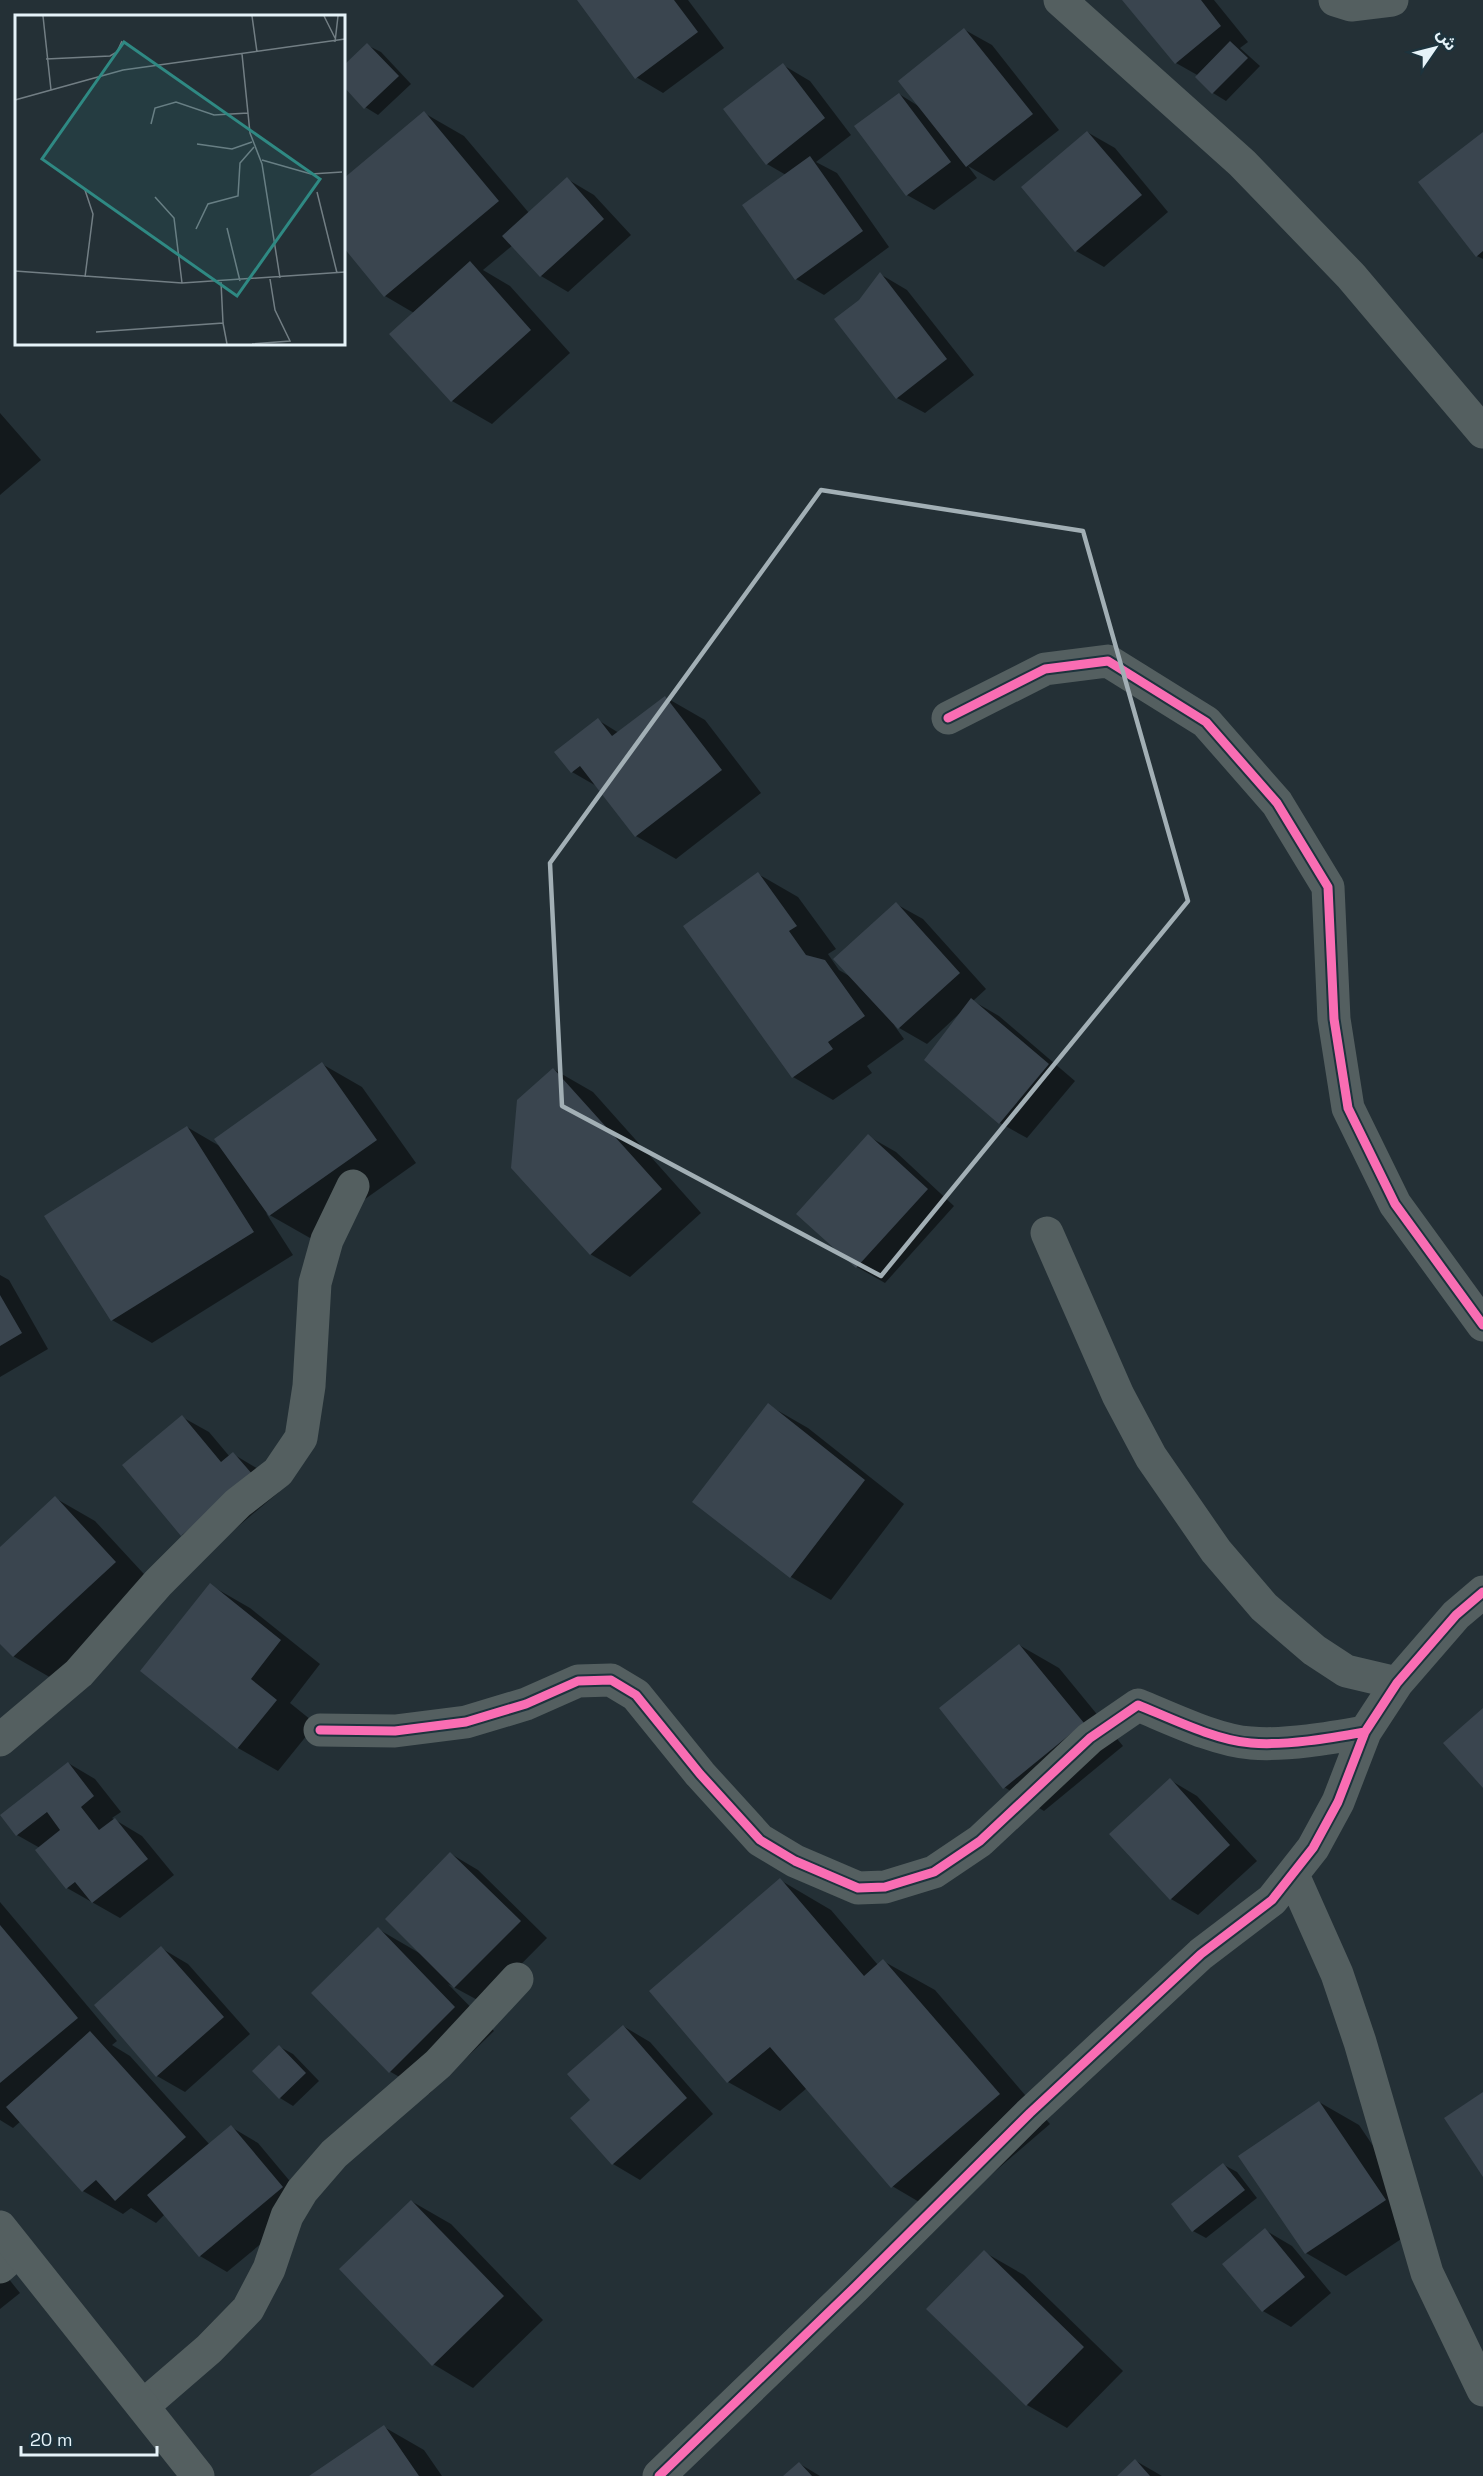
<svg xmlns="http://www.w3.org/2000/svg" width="1483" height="2476" font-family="'Space Grotesk','Noto Sans Arabic',sans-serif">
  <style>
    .shadow { fill: #0007 }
    .building { fill: #3a454f }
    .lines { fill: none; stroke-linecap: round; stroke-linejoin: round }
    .minor { stroke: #545f60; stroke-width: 33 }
    .tertiary { stroke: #545f60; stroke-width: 33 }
    .cycleway-casing { stroke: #1d333d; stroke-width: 13 }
    .cycleway { stroke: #f96db3; stroke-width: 9 }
    .marked { fill: none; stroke: #a2afb5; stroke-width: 4.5; stroke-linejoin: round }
    .inset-road { fill: none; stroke: #727e84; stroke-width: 1.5 }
    .view { fill: #2f8983; fill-opacity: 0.15; stroke: #2f8983; stroke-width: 3 }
    .inset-edge { fill: none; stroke: #e6f3f9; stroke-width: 3 }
  </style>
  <rect width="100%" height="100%" fill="#243036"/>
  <path class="shadow" d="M579,0H688L724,48L663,93L636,77Z
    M1124,0H1214L1248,42L1240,48L1260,66L1226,101L1213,93L1199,76L1176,63Z
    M965,30L992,45L1059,130L994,181L968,166L977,178L934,210L907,195L899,94L920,107Z
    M367,45L381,52L411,84L378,115L365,107L344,85V68Z
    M783,65L810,81L851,135L816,162L837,173L889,247L824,295L796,279L786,175L767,164Z
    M424,113L464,136L529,213L567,179L594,195L631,235L568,292L541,276L513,245L483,270L510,286L570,353L492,424L452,401L414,313L385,296L344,245V180Z
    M1087,132L1115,148L1168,212L1104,267L1076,251L1023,188Z
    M1483,133V259L1477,256Z
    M880,274L907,290L974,375L925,413L897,398Z
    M0,413L41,460L0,495Z
    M665,697L705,720L761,793L676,859L636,836L598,787L572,772L598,720L619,733Z
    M758,874L798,897L836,949L828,954L839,970L851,977L896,904L923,919L986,989L973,1001L999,1016L1075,1081L1027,1138L1000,1123L959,1014L927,1044L894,1025L904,1039L867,1066L872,1073L833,1100L793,1077L685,926Z
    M322,1064L362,1087L416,1163L310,1238L266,1213L293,1255L152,1343L112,1320L187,1127L223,1148Z
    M553,1069L593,1092L701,1213L630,1277L590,1254Z
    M868,1136L896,1152L954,1206L885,1283L857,1267L798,1213Z
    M0,1275L9,1280L48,1349L0,1377Z
    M768,1405L808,1428L904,1504L831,1600L791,1577Z
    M182,1417L209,1432L230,1457L233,1454L260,1470L279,1492L210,1550L182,1535Z
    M55,1498L95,1521L155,1586L53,1679L13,1656L0,1642V1549Z
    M210,1585L250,1608L320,1664L290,1703L316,1724L278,1771L238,1748L142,1671Z
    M1019,1645L1059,1668L1123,1746L1044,1811L1004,1787Z
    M68,1763L95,1779L121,1812L112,1818L142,1836L174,1875L120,1918L67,1888L40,1848L17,1835L2,1816Z
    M1170,1780L1197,1796L1257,1861L1198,1915L1171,1899L1111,1834Z
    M451,1854L478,1870L547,1938L483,2003L448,1984L494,2031L429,2094L389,2071L378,1929L421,1954Z
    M780,1880L831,1910L878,1965L883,1961L935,1990L1050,2124L943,2216L892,2186L807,2088L780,2111L728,2082Z
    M0,1902L117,2041L112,2045L130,2056L210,2145L231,2127L258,2143L309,2204L227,2272L200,2256L165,2214L156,2223L131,2208L123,2214L83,2191L21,2121L13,2128L0,2120Z
    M161,1948L188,1964L250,2034L185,2092L157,2076L96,2005Z
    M623,2026L650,2042L713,2114L640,2180L613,2164L592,2100Z
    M280,2047L293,2054L319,2081L293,2106L280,2098Z
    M1319,2102L1359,2125L1425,2223L1346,2276L1306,2253Z
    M1224,2165L1237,2172L1257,2198L1206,2238L1193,2231Z
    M411,2201L451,2224L543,2320L473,2388L433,2364Z
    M1265,2230L1292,2246L1331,2293L1291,2327L1263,2311L1224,2264Z
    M984,2252L1024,2275L1123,2371L1067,2428L1027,2405L928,2309Z
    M0,2268L20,2293L0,2309Z
    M384,2427L424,2450L442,2476H312Z
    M1136,2461L1162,2476H1119Z
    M800,2464L820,2476H786Z"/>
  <path class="building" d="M577,0H674L698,32L635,79Z
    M1122,0H1201L1221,26L1175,64Z
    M964,28L1033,114L966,167L898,81Z
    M1230,41L1248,58L1212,94L1195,77Z
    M367,43L399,76L364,109L344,87V65Z
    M783,63L825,118L766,165L723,109Z
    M899,93L951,162L906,196L854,126Z
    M424,111L499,201L384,297L344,248V178Z
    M1087,131L1142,195L1075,252L1021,187Z
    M1483,132V251L1476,257L1418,182Z
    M810,156L863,231L795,280L742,205Z
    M567,177L604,219L540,277L502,236Z
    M470,261L531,330L451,402L389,334Z
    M880,272L947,359L896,399L834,319L859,300Z
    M665,696L722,770L635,837L580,766L571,773L554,752L598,718L612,736Z
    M758,872L797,926L789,931L806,955L825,960L865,1016L828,1042L833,1049L792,1078L683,926Z
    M896,902L960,973L898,1029L833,959Z
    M971,998L1049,1064L999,1124L924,1060Z
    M322,1062L377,1140L269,1216L214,1139Z
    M553,1068L662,1189L590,1255L511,1168L517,1100Z
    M187,1126L254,1232L111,1321L44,1216Z
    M868,1134L928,1189L856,1268L796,1214Z
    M0,1295L22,1333L0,1346Z
    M768,1403L865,1480L790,1578L692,1502Z
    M182,1415L221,1462L233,1452L253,1475L181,1536L122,1465Z
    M55,1496L116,1562L13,1657L0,1644V1547Z
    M210,1583L281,1640L251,1679L277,1700L237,1749L140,1671Z
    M1019,1644L1084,1723L1003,1789L939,1708Z
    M1483,1708V1788L1443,1743Z
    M68,1762L94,1796L81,1807L99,1830L115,1818L148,1859L92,1903L75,1882L66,1889L35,1850L60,1830L47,1812L16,1836L0,1815Z
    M1170,1778L1230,1845L1170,1900L1109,1834Z
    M450,1852L521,1921L454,1988L385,1919Z
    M780,1878L864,1976L883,1959L1000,2094L891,2188L770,2047L727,2083L649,1991Z
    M0,1925L78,2018L0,2083Z
    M378,1927L455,2007L389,2073L311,1993Z
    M161,1946L224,2017L156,2077L94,2005Z
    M623,2025L687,2098L612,2165L570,2118L590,2100L567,2074Z
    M90,2031L186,2137L115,2201L96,2180L82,2192L6,2107Z
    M279,2045L306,2073L279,2099L252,2071Z
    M1483,2092V2177L1444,2118Z
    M1319,2101L1386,2200L1305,2254L1238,2156Z
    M231,2125L283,2187L199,2257L147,2195Z
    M1223,2163L1245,2190L1192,2232L1171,2204Z
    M411,2200L504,2296L432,2366L339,2269Z
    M1265,2228L1305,2277L1262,2312L1222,2264Z
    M984,2250L1084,2347L1026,2406L926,2309Z
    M384,2425L419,2476H309Z
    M1135,2459L1150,2476H1117Z
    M799,2462L812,2476H783Z"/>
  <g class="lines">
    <path class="minor" d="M1335,0L1351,5L1392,0
      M948,718L1045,669L1108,661L1206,722L1277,803L1328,887L1334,1019L1348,1108L1395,1204L1483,1325
      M1047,1233L1118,1395L1151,1457L1216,1551L1264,1607L1314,1650L1346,1671L1397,1683
      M320,1730L395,1731L466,1722L526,1704L578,1681L611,1680L636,1695L700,1774L760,1840L795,1861L858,1888L885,1887L934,1872L980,1841L1090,1738L1138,1705C1170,1718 1217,1741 1251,1743C1285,1746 1331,1738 1365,1732
      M0,1740L79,1673L158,1583L238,1503L278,1472L301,1438L309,1386L315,1283L327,1240L353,1186
      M1293,1875L1337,1974L1360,2042L1427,2273L1483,2390
      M0,2267L18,2251
      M143,2406L209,2349L248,2309L269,2269L287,2216L302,2191L334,2154L438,2064L517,1979
      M659,2476L855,2287L1030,2113L1201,1954L1272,1900L1313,1848L1338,1802L1365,1732L1397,1683L1456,1615L1483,1592"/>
    <path class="tertiary" d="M1060,0L1242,163L1351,276L1483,432
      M0,2227L198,2476"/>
    <defs>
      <path id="cycleway" d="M948,718L1045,669L1108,661L1206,722L1277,803L1328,887L1334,1019L1348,1108L1395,1204L1483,1325
        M320,1730L395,1731L466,1722L526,1704L578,1681L611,1680L636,1695L700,1774L760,1840L795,1861L858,1888L885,1887L934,1872L980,1841L1090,1738L1138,1705C1170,1718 1217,1741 1251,1743C1285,1746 1331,1738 1365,1732
        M659,2476L855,2287L1030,2113L1201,1954L1272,1900L1313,1848L1338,1802L1365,1732L1397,1683L1456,1615L1483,1592"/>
    </defs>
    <use href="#cycleway" class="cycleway-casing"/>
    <use href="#cycleway" class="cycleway"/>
  </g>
  <path class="marked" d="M821,490L1083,531L1188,901L881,1276L562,1106L550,863Z"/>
  <g transform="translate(15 15)">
    <rect width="330" height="330" fill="#243036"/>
    <path class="inset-road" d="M28,1L36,75M237,1L242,37M309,1L320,23M320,27L323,1M227,39L235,118L247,149L265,263M31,44L95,41L102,37L107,26M0,85L108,55L330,24M136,109L140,93L161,87L199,100L233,98M182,129L217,134L237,127M247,145L296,159L327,157M302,177L322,258M140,182L159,203L167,268M212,213L225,266M181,214L193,189L223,181L225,148L239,132M0,256L167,268L330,257M70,262L78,199L70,175M208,308L212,329M81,317L208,308L206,267M237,329L275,326L260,295L255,264"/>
    <path class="view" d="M109,27L305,164L222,281L27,144Z"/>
    <rect width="330" height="330" class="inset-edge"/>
  </g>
  <g transform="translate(1435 48) rotate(55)" stroke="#1d333d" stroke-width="4.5" paint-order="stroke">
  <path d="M0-4.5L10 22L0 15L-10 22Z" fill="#e6f3f9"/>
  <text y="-9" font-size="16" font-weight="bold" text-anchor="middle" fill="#e6f3f9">ش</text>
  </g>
  <path d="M21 2446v9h136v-9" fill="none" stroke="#e6f3f9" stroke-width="3"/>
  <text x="30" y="2446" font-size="18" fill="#e6f3f9" stroke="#1d333d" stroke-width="4.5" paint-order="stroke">20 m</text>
</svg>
